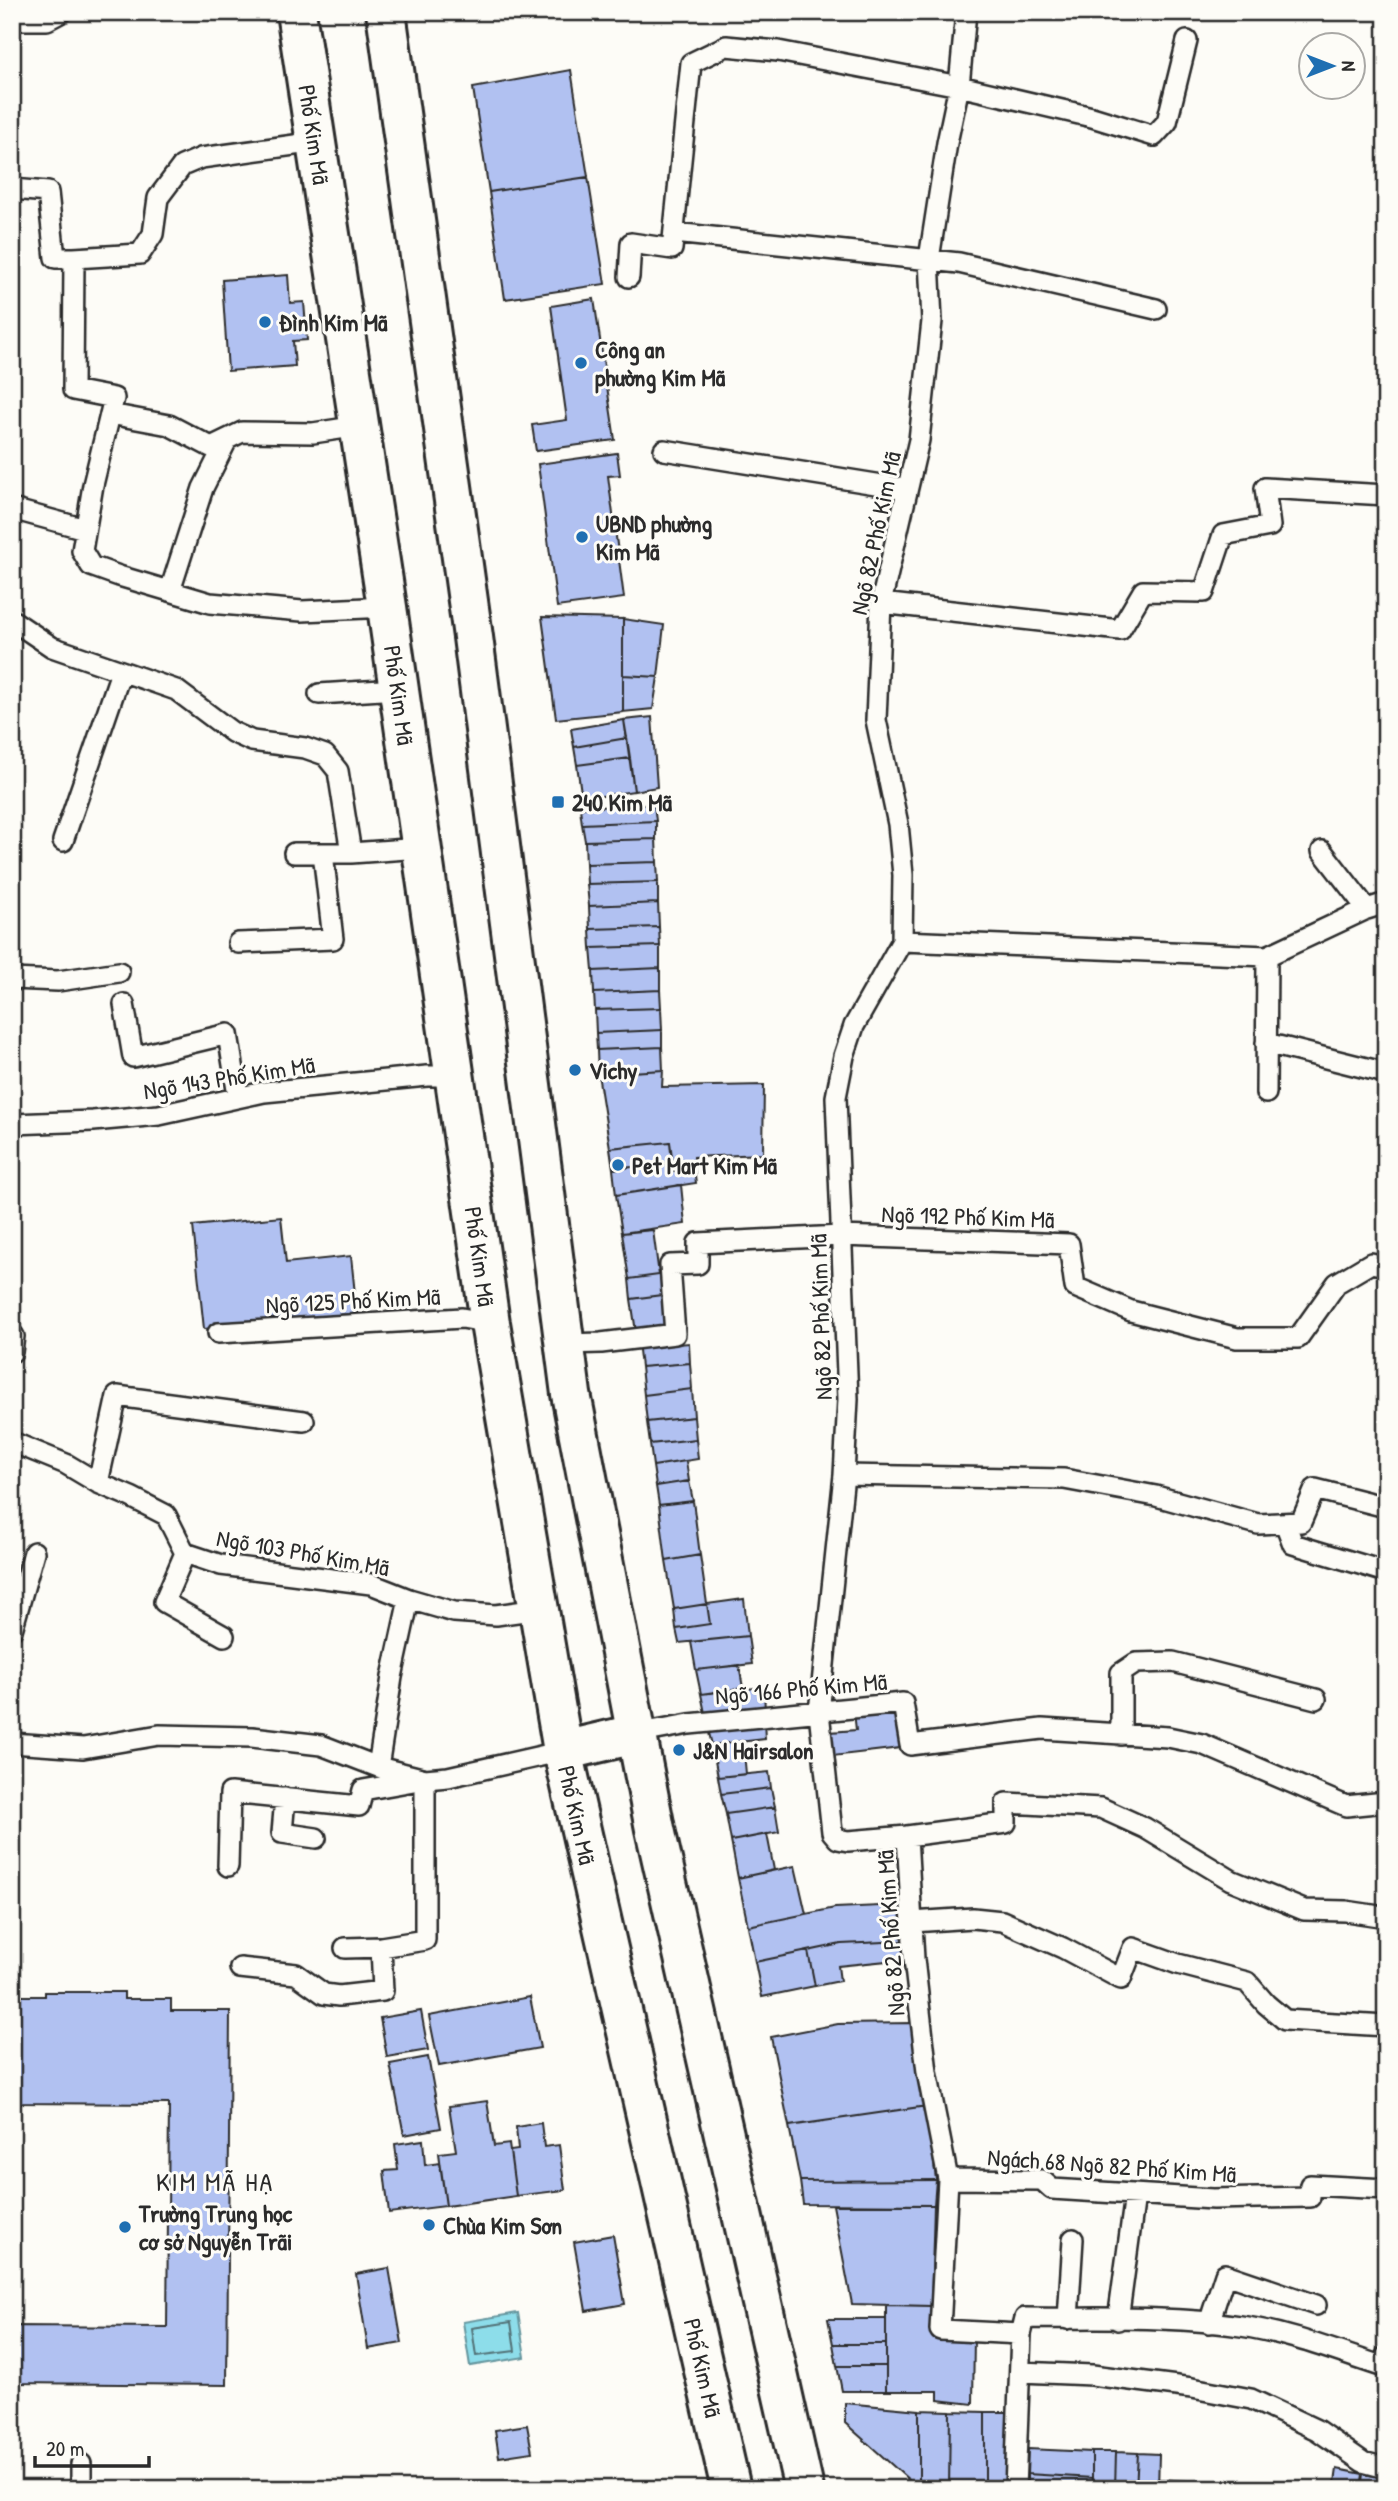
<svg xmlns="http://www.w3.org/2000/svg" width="1398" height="2501" font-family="'Patrick Hand',sans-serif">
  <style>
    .water { fill: #8dddea; stroke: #66969e; stroke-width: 2 }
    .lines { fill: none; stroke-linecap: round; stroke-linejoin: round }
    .shore { stroke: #527277; stroke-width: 2 }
    .building { fill: #b1c1f1; stroke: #2b2b2b; stroke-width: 2 }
    .service-casing { stroke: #2b2b2b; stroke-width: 24 }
    .primary-casing { stroke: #2b2b2b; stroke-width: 44 }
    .service { stroke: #fdfcf7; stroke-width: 19 }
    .primary { stroke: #fdfcf7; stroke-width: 38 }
    .poi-dot { fill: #1f6fb2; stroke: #fdfcf7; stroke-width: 2.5 }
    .labels { text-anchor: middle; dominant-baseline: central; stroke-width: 6; stroke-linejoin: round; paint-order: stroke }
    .street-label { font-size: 24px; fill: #2b2b2b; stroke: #fdfcf7 }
    .poi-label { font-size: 24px; font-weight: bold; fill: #2b2b2b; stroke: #fdfcf7; text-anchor: start }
    .neighbourhood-label { font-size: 26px; letter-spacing: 2px; fill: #2b2b2b; stroke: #fdfcf7 }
  </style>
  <rect width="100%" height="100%" fill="#fdfcf7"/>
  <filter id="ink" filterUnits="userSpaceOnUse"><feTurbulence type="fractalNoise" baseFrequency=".0143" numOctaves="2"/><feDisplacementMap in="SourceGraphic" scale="14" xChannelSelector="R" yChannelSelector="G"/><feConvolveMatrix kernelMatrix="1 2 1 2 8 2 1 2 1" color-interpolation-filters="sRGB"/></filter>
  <g filter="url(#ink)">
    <path class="water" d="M518,2313L525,2357L470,2366L463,2322Z"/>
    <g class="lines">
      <path class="shore" d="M511,2322L515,2351L476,2356L472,2328Z"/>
    </g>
    <path class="building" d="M571,70L588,177L489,192L473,88Z
      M588,177L605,284L505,299L489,192Z
      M288,275L290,303L304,302L307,340L293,341L295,366L228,371L222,280Z
      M594,299L615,440L536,451L532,425L567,420L551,306Z
      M617,453L620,475L608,476L624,598L557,607L538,464Z
      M542,617L623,619V712L556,719Z
      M623,619L664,625L658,677L623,675Z
      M623,675L658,677L653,709L623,712Z
      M652,717L657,787L634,791L624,720Z
      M624,720L627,738L574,747L571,729Z
      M627,738L630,758L577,765L574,747Z
      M630,758L634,791L582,799L577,765Z
      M654,804L656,821L582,824L580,808Z
      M656,821V839L585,841L582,824Z
      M656,839L657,862L586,864L585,841Z
      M657,862L658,882L587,884L586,864Z
      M658,882V903L589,906L587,884Z
      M658,903L659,927L590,929L589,906Z
      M659,927L660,946L591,948L590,929Z
      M660,946V968L593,971L591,948Z
      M660,968V990L594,993L593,971Z
      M660,990L661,1008L595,1010L594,993Z
      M661,1008L662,1030L596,1033L595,1010Z
      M662,1030V1047L597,1050L596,1033Z
      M662,1047L663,1070L598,1074L597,1050Z
      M663,1070L662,1087L764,1085L763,1154L694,1157V1168L674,1171L670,1142L610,1148L598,1074Z
      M670,1142L672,1163L613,1169L610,1148Z
      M672,1163L674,1171L694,1168L696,1183L616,1195L613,1169Z
      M681,1185L685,1224L622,1233L616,1195Z
      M281,1217L286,1263L351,1256L357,1313L204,1329L193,1226Z
      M653,1230L659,1275L629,1279L622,1233Z
      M666,1274L669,1294L631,1299L629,1279Z
      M662,1295L667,1327L636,1332L631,1299Z
      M667,1340V1345L689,1343L690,1363L641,1367L638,1342Z
      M690,1363L692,1389L644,1395L641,1367Z
      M692,1389L694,1417L647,1422L644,1395Z
      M694,1417L696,1439L650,1444L647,1422Z
      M696,1439L698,1459L653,1466L650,1444Z
      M686,1461L689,1481L656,1486L653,1466Z
      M689,1481L693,1501L659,1505L656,1486Z
      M693,1501L700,1555L666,1561L659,1505Z
      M700,1555L707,1604L674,1609L666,1561Z
      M744,1599L748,1636L679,1643L676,1629L710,1624L707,1604Z
      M707,1604L710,1624L676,1629L674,1609Z
      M748,1636L752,1664L696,1670L691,1642Z
      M739,1665L743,1688L701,1694L696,1670Z
      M764,1687L765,1713L706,1718L701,1694Z
      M896,1707L900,1748L833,1756L830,1732L856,1730L854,1712Z
      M764,1721L765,1739L712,1745L707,1725Z
      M743,1741L746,1774L718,1777L712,1745Z
      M769,1772L771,1788L721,1794L718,1777Z
      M771,1788L775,1807L726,1814L721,1794Z
      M775,1807L779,1832L731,1841L726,1814Z
      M767,1834L774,1870L738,1878L731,1841Z
      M795,1866L806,1914L748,1926L738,1878Z
      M903,1905L905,1941L841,1944L755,1962L748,1926L835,1908Z
      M905,1941L906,1959L838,1966L840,1981L815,1986L808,1951L841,1944Z
      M808,1951L815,1986L762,1997L755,1962Z
      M45,1992H124V1999H171V2011H230L227,2385L12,2383V2326L167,2327L169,2104L14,2103L15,2011H20V1996H45Z
      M530,1997L540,2048L439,2066L429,2016Z
      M421,2011L428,2050L387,2057L380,2018Z
      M913,2023L927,2106L789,2126L771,2037L838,2024Z
      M428,2057L441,2128L404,2135L390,2064Z
      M487,2101L494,2146L509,2144L516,2196L446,2206L439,2153L456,2151L449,2106Z
      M927,2106L936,2180L800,2181L789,2126Z
      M541,2123L544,2147L559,2145L565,2190L516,2196L510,2151L518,2150L516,2127Z
      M423,2140L425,2165L440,2163L446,2206L389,2213L384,2171L398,2170L395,2144Z
      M936,2180L934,2205L803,2204L800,2181Z
      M833,2205H934L931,2306L852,2304Z
      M613,2235L625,2304L586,2311L574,2242Z
      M389,2268L402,2343L368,2349L356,2274Z
      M886,2305L931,2306L932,2324L974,2337L973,2404L938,2400V2391H886Z
      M828,2319H886V2344H833Z
      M833,2344H886V2366H837Z
      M837,2366H886V2391H842Z
      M845,2403L919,2410V2489L845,2423Z
      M919,2410L950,2411L949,2489H919Z
      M950,2411L985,2412V2489H949Z
      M985,2412H1010V2489H985Z
      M527,2425L532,2452L499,2457L495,2430Z
      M1028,2449L1092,2452V2478L1027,2474Z
      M1092,2452H1116L1115,2489H1092Z
      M1116,2452L1138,2453L1136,2489H1115Z
      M1138,2453L1159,2454L1158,2489H1136Z
      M1337,2469L1363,2474L1361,2489H1334Z
      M1027,2474L1092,2478V2489H1027Z
      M1363,2474L1386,2478V2489H1361Z
      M1159,2479L1187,2481V2489H1158Z
      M1187,2481H1211L1210,2489H1187Z
      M1211,2481L1236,2484V2489H1210Z
      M1236,2484L1296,2487V2489H1236Z"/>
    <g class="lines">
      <defs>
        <path id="service" d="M966,12L959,86L947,143L929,259L932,321L919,440L881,603L876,720L898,824L903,875L902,941L854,1026L844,1056L836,1097L848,1399L844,1475L819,1712L832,1832L838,1839L848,1841L907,1836L914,1959L927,2072L948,2179L940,2330L1021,2334L1015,2489
          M12,20H47L62,12
          M316,142L201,158L182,166L158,198L153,234L140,254L74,258L73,390L114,398L93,485L82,551L91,566L119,576L210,603L302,611L387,607
          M12,189L48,192L55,258H74
          M674,233L959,263L1156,309
          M629,277L631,243L672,249L691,63L726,46L778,51L959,86L1092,117L1154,136L1167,122L1187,41
          M110,414L169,425L211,447L242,432L313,433L359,426
          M664,450L907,489
          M12,509L85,529
          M170,591L203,488L227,440
          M881,603L1120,630L1143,591L1204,592L1223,535L1270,526L1265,488L1386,495
          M12,620L52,647L176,690L232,732L252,741L305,748L325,755L338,771L351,853
          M319,694L397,689
          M63,841L121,672
          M1322,851L1367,909
          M294,853H351L421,848
          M902,941L1267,956L1367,909L1386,903
          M238,943L333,939L323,853
          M12,979L58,981L119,972
          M124,1004L133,1057L228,1034L238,1096
          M1266,1043L1386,1073
          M1266,1093L1267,956
          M12,1124L93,1121L159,1115L264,1092L427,1076H453
          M218,1333L462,1318L490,1323
          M565,1344L601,1343L675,1334L670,1265L698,1264V1243L841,1236L1069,1244L1075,1287L1131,1311L1237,1338H1298L1337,1283L1371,1263L1386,1266
          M12,1352L14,1336
          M12,1442L66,1464L98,1483L131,1497L166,1515L185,1553L221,1565L371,1584L409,1599L454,1612L496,1615L539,1609
          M844,1475L1064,1479L1156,1496L1258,1524L1301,1522L1315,1489L1386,1507
          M98,1483L117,1396L304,1421
          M1285,1523L1293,1544L1386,1572
          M185,1553L164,1602L224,1636
          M12,1630L34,1552
          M635,1734L689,1724L903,1703L910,1745L1042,1729L1168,1737L1202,1744L1346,1806L1386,1802
          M1121,1735V1673L1136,1663L1173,1662L1316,1699
          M12,1743L83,1748L159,1735L252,1737L321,1745L378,1767L425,1779L448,1777L563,1751
          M378,1767L392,1677L409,1599
          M285,1798L282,1833L316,1838
          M907,1836L1006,1823V1803L1101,1808L1145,1828L1231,1880L1304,1910L1346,1911L1386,1917
          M228,1866L230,1793L359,1806L363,1790L425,1779V1940L381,1947L383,1991L339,1996L324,1994L296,1974L240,1968
          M912,1922L973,1918L1002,1921L1063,1948L1121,1979L1133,1948L1178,1964L1247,1982L1266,2004L1285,2020L1386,2026
          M345,1948L381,1947
          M948,2179L1042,2180L1052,2189L1213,2199L1310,2197V2185L1386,2189
          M1068,2319L1073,2239
          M1118,2320L1135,2195
          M1209,2323L1225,2274L1316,2305
          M1021,2334L1025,2318C1096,2319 1170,2315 1241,2326C1289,2333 1335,2351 1381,2366L1386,2356
          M1020,2372L1092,2375L1192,2388L1251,2399L1317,2430L1363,2462L1386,2468
          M81,2464V2489"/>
        <g id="primary">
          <path id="s1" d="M296,12L387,607L490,1323L563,1751L731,2489"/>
          <path d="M386,12L473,637L571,1394L655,1829L804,2489"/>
          <path d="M563,1751L635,1734"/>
        </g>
      </defs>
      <use href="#service" class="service-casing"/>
      <use href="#primary" class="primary-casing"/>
      <use href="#service" class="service"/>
      <use href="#primary" class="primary"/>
    </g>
  </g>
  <g class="poi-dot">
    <circle cx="265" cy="322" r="7"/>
    <circle cx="581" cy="363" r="7"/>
    <circle cx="582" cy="537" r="7"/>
    <rect x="551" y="795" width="14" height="14" rx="3.5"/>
    <circle cx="575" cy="1070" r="7"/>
    <circle cx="618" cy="1165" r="7"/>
    <circle cx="679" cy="1750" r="7"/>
    <circle cx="429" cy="2225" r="7"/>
    <circle cx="125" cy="2227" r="7"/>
  </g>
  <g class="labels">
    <g class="street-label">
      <text stroke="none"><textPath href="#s1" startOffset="124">Phố Kim Mã</textPath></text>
      <text transform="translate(875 533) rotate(-78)">Ngõ 82 Phố Kim Mã</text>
      <text stroke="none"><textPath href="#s1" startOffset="691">Phố Kim Mã</textPath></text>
      <text transform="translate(229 1077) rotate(-9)">Ngõ 143 Phố Kim Mã</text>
      <text transform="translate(968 1216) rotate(2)">Ngõ 192 Phố Kim Mã</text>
      <text stroke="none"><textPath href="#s1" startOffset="1258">Phố Kim Mã</textPath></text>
      <text transform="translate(353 1300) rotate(-3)">Ngõ 125 Phố Kim Mã</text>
      <text transform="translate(820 1317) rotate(-92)">Ngõ 82 Phố Kim Mã</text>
      <text transform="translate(303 1552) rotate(10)">Ngõ 103 Phố Kim Mã</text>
      <text transform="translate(801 1688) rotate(-5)">Ngõ 166 Phố Kim Mã</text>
      <text stroke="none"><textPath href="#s1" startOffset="1825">Phố Kim Mã</textPath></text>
      <text transform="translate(890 1933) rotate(-94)">Ngõ 82 Phố Kim Mã</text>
      <text transform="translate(1112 2165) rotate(4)">Ngách 68 Ngõ 82 Phố Kim Mã</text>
      <text stroke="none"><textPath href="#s1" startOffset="2392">Phố Kim Mã</textPath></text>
    </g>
    <g class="poi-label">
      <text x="279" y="322">Đình Kim Mã</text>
      <text x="595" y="349">Công an<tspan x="595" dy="28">phường Kim Mã</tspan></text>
      <text x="596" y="523">UBND phường<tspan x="596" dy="28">Kim Mã</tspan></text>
      <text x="572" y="802">240 Kim Mã</text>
      <text x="589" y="1070">Vichy</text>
      <text x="632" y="1165">Pet Mart Kim Mã</text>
      <text x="693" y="1750">J&amp;N Hairsalon</text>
      <text x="139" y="2213">Trường Trung học<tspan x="139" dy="28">cơ sở Nguyễn Trãi</tspan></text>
      <text x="443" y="2225">Chùa Kim Sơn</text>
    </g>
    <g class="neighbourhood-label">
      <text x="215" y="2181">KIM MÃ HẠ</text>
    </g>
  </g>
  <rect width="1398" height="2501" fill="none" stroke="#fdfcf7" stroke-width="42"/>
  <rect x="21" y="21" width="1356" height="2459" fill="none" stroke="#2b2b2b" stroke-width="2.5" filter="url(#ink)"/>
  <g transform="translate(1332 66) rotate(90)"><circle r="33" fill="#fdfcf7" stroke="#a9a8a5" stroke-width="2"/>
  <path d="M0-5L12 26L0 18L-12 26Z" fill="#1f6fb2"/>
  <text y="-10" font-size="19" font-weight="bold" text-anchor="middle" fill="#2b2b2b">N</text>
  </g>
  <path d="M35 2456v10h114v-10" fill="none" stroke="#2b2b2b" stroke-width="3.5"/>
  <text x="46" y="2456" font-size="21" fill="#2b2b2b" stroke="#fdfcf7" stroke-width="5" paint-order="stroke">20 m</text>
</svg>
